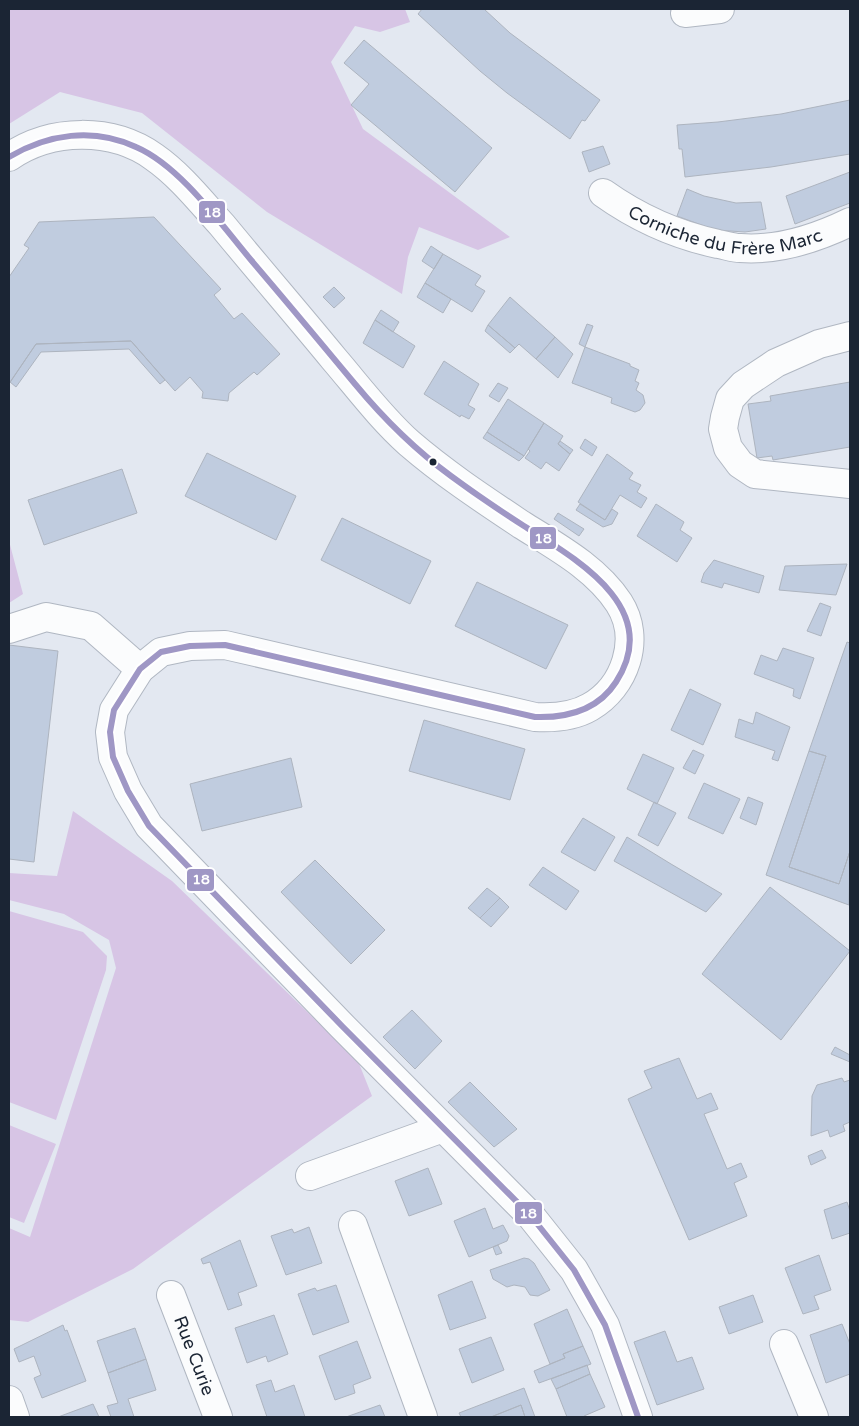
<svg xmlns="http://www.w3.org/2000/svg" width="859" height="1426" font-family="'Varela Round',sans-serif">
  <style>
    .green { fill: #d7c5e5 }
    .building { fill: #c0ccdf; stroke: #adb4bf }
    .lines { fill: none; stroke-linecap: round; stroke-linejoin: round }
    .minor-casing { stroke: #b0b7c2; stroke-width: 30 }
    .minor { stroke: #fbfcfd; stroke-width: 28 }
    .bus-1-casing { stroke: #fff; stroke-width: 10 }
    .bus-1 { stroke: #9f97c5; stroke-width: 6 }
    .bus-dot { fill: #1b2534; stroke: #fff; stroke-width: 2 }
    .labels { text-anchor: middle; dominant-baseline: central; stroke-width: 4.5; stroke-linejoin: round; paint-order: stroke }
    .street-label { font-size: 18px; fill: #1b2534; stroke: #fff }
    .line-badge { stroke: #fff; stroke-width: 2 }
    .badge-label { font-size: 14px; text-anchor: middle; font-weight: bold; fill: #fff }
  </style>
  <rect width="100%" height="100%" fill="#e3e8f1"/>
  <path class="green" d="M9,9H405L410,22L380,32L355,26L331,62L363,129L510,237L478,250L419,227L408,257L402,294L267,212L142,113L60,92L9,124Z
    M9,541L23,594L9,603Z
    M73,811L172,881L358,1061L372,1096L133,1269L28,1322L9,1320V1228L30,1237L116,968L109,940L64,914L9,900V873L57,876Z
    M9,911L83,932L107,956L106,970L56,1120L9,1102Z
    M9,1125L56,1144L24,1223L9,1217Z"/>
  <path class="building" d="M422,9H484L510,33L600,100L585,121L582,120L570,139L507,93L480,71L418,14Z
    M364,40L492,148L455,192L351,105L369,84L344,63Z
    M850,100V154L771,167L685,177L682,149H679L677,125L718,122L781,114Z
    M603,146L610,164L589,172L582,152Z
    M850,172V203L795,224L786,196Z
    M687,189L704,196L736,203L761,202L766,229L745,232L715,230L677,216Z
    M154,217L221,289L214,295L234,319L242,313L280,354L257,375L254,372L229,393L228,401L202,398L203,392L190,377L175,391L131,341L36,344L9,384V277L29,248L24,245L39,222Z
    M431,246L443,254L434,269L422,261Z
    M443,254L481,276L475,285L485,291L472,312L425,283Z
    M425,283L451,299L443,313L417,297Z
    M334,287L345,298L334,308L323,297Z
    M510,297L555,337L536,359L519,344L515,348L488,325Z
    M381,310L399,322L393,332L375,320Z
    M375,320L415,346L403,368L363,343Z
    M587,324L593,326L585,347L579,344Z
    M488,325L515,348L510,353L485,331Z
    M555,337L573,354L558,378L536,359Z
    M131,341L165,380L160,384L129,349L41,352L16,387L10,382L36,344Z
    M585,347L630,364V366L639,370L635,381L639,383L636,390L643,395L645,403L640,410L635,412L611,403L612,398L572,383Z
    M444,361L479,384L468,405L475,409L469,419L461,415L460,417L424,394Z
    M850,382V447L773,460L772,456L757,458L748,404L771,401L770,396Z
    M498,383L508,388L499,402L489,396Z
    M508,399L544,423L524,456L487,432Z
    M544,423L563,436L558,444L570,454L559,471L546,462L541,469L525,458L530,451L528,449Z
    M487,432L524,456L519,461L483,438Z
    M585,439L597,447L592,456L580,448Z
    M560,441L573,450L570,454L558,444Z
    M207,453L296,496L276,540L185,496Z
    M607,454L633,473L629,479L641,485L637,492L647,498L641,508L620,495L605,520L578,502Z
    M122,469L137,513L44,545L28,500Z
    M580,504L605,520L612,509L618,513L612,524L603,527L576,510Z
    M656,504L684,522L680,530L692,538L677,562L637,536Z
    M558,513L584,529L579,536L554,519Z
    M342,518L431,561L410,604L321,560Z
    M714,560L764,576L759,593L724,583L722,588L701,582L704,573Z
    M847,564L836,595L779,590L785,566Z
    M477,582L568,625L546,669L455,626Z
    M820,603L831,607L821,636L807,631Z
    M847,642L850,643V851L839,884L789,867L826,756L809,751Z
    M9,645L58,651L34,862L9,859Z
    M783,648L814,658L800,699L793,696L794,689L754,674L761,655L777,661Z
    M690,689L721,704L703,745L671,730Z
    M756,712L790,727L778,761L772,759L775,751L735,737L739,719L753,724Z
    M424,720L525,749L510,800L409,771Z
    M693,750L704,755L695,774L683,768Z
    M809,751L826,756L789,867L839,884L850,851L849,905L766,875Z
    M643,754L674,768L657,804L627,789Z
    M291,758L302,807L202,831L190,784Z
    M704,783L740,799L723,834L688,818Z
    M748,797L763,803L756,825L740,818Z
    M654,802L676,813L658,846L638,835Z
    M583,818L615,837L595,871L561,852Z
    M627,837L671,864L722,894L706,912L614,861Z
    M315,860L385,930L351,964L281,892Z
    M543,867L579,891L566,910L529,885Z
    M770,887L850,951L781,1040L702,974Z
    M487,888L500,898L480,918L468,908Z
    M500,898L509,907L491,927L480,918Z
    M412,1010L442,1041L415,1069L383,1037Z
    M835,1047L850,1055V1062L831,1054Z
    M679,1058L697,1099L711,1093L718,1109L704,1114L727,1169L741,1163L747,1177L734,1183L747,1216L689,1240L628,1099L652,1088L644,1071Z
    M842,1078L844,1082L850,1080V1122L843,1125L845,1131L830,1137L828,1130L811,1136L812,1096L817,1085Z
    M470,1082L517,1129L494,1147L448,1102Z
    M822,1150L826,1158L811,1165L808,1156Z
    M428,1168L442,1204L409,1216L395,1181Z
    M847,1202L850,1211V1233L832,1239L824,1210Z
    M485,1208L493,1229L503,1225L509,1236L507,1241L469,1257L454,1221Z
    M309,1227L322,1263L286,1275L271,1236L292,1229L294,1233Z
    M240,1240L257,1286L238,1293L242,1305L228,1310L210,1262L203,1264L201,1259Z
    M498,1245L502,1253L496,1255L493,1247Z
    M819,1255L831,1290L814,1296L819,1309L803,1314L785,1268Z
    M524,1258L529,1259L534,1263L550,1290L538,1296L530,1295L525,1287L514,1285L507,1287L493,1279L490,1270Z
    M472,1281L486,1318L450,1330L438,1295Z
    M336,1285L349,1322L313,1335L298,1294L315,1288L317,1291Z
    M753,1295L763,1322L729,1334L719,1307Z
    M567,1309L583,1346L563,1354L565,1358L550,1364L534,1324Z
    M274,1315L288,1354L268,1362L266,1356L247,1363L235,1328Z
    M842,1324L850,1344V1374L826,1383L810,1335Z
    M63,1325L65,1331L67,1330L86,1381L42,1398L34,1378L41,1375L34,1356L19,1362L14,1349Z
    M135,1328L146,1359L108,1373L97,1341Z
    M665,1331L677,1362L692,1357L704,1389L657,1405L634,1342Z
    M491,1337L504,1370L472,1383L459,1349Z
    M357,1341L371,1378L353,1385L355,1393L335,1400L319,1356Z
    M583,1346L591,1364L539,1383L534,1371L565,1358L563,1354Z
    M146,1359L156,1390L128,1399L134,1417H111L107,1406L118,1403L108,1373Z
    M587,1365L590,1374L556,1389L551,1379Z
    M590,1374L605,1407L584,1416V1417H567L556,1389Z
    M271,1380L275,1392L294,1385L305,1417H267L256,1385Z
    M524,1388L535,1417H525L521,1405L491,1417H461L459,1413Z
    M93,1404L99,1417H58Z
    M380,1405L385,1417H346Z
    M521,1405L525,1417H491Z"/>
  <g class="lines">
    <defs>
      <g id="minor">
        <path d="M685,13L720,9"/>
        <path d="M9,157C51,128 112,127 154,157C180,175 201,202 222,225C259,270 297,314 334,359C358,387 381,418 409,443C445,474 483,499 522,525C557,547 596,568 619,603C642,639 625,687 590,707C573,717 553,718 535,717L225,645L190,646L161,652L140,669L114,710L110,732L113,757L128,791L149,826L342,1026L531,1216L574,1270L605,1325L638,1417"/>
        <path id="s1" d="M603,193C638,218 676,235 718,244C725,245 733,248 740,248C778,251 817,238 850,222"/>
        <path d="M850,336L819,344L776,363L743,385L730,399L725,417L723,429L728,448L740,464L755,474L850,484"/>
        <path d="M9,629L46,617L91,626L140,669"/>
        <path d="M310,1176L443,1128"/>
        <path d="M353,1225L423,1417"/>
        <path id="s2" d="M171,1295L218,1417"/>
        <path d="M784,1344L814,1417"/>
        <path d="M9,1400L15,1417"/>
      </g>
    </defs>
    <use href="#minor" class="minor-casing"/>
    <use href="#minor" class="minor"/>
    <defs>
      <path id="bus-1" d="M9,157C48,134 93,127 136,147C180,166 220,223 251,260C286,301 321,343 355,384C384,419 414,449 451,476C474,493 499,510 524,526C576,559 664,608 616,682C598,710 567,718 535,717L225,645L190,646L161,652L140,669L114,710L110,732L113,757L128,791L149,826L342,1026L531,1216L574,1270L605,1325L638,1417"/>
    </defs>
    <use href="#bus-1" class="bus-1-casing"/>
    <use href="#bus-1" class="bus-1"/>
  </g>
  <circle class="bus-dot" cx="433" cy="462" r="4.5"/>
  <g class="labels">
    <g class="street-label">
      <text stroke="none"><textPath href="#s1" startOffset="132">Corniche du Frère Marc</textPath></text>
      <text stroke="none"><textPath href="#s2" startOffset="65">Rue Curie</textPath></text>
    </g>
  </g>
  <g class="line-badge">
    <rect x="198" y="200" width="28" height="24" rx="5" fill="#9f97c5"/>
    <rect x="529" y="526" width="28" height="24" rx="5" fill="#9f97c5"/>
    <rect x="186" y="868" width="29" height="24" rx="5" fill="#9f97c5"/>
    <rect x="514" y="1201" width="29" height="24" rx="5" fill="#9f97c5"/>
  </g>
  <g class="badge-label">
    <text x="212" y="217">18</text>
    <text x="543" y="543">18</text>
    <text x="201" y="884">18</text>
    <text x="528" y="1218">18</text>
  </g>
  <rect width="859" height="1426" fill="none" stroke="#1b2534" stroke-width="20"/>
</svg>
